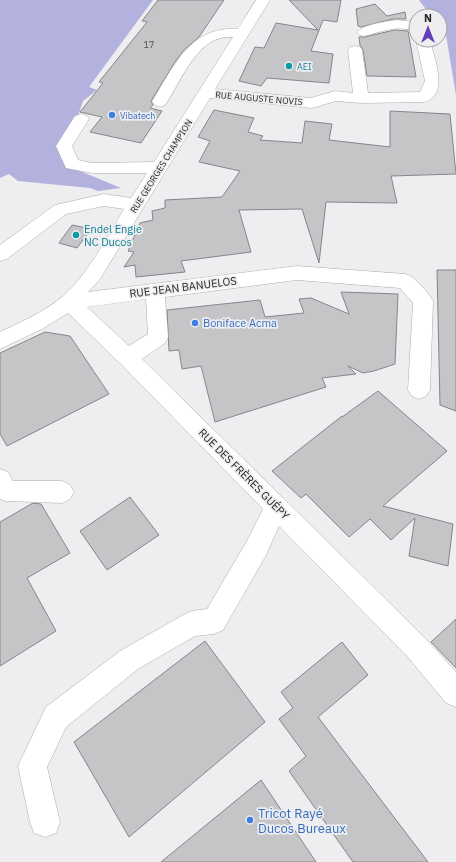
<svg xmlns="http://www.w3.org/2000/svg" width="456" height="862" font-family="'IBM Plex Sans',sans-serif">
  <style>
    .forest { fill: #b3b1dd }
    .building { fill: #c5c5c8; stroke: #868589 }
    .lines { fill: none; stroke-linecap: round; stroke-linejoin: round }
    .minor-casing { stroke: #acacaf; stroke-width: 1 }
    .minor { fill: #fff; fill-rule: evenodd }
    .culture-dot { fill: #0f9aa8; stroke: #eeeef1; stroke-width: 1.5 }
    .shop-dot { fill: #3f7fe0; stroke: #eeeef1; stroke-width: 1.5 }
    .labels { text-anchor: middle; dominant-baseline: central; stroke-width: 3.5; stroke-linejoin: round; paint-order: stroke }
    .number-label { font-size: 9px; fill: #4d4d4f }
    .far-culture-label { font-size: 9px; fill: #0d838f; stroke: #eeeef1; text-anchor: start }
    .far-street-label { font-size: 9px; fill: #252527; stroke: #eeeef1 }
    .far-shop-label { font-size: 9px; fill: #366cbe; stroke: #eeeef1; text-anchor: start }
    .culture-label { font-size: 11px; fill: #0d838f; stroke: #eeeef1; text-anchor: start }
    .street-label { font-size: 11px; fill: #252527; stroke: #eeeef1 }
    .shop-label { font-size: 11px; fill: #366cbe; stroke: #eeeef1; text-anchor: start }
    .near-shop-label { font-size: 13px; fill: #366cbe; stroke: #eeeef1; text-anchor: start }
  </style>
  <rect width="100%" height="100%" fill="#eeeef1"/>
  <path class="forest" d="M0,0H153L89,87L97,90L83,101L71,137L68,166L121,188L98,191L90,188L18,181L9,174L0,178Z
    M419,0H456V95L446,35L440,27V16H431Z"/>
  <path class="building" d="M158,0H224L199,37L184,50L175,62L151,101L153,105L150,108L162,111L141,143L90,132L102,117L80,112L103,83L99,82L147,22L142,21Z
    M289,0H341L337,22L323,20L311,51L333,54L329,83L267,78L261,86L239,81L255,47L264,48L276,23L318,30Z
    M375,4L387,16L405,12L406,19H393L361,27L358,26L356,9Z
    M395,30L408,31L416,77L367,76L363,50L360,45L359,37H364Z
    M214,110L254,118L248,132L263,136L260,140L302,143L305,121L332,124L329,140L390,147V111L450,114L456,174L391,176L397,203L326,202L319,263L302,209L239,210L251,252L181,261L185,272L136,277L135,265L124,267L134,252L128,251L140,223L153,220L152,211L165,208V200L222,197L240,171L199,162L210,141L198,137Z
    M72,225L91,229L77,248L59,243Z
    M437,270H456V411L440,405Z
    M341,292L398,294L395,364L374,371L363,373L348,366L356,374L322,378L326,387L215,422L201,366L182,369L179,350L169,351L167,310L260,300L265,317L304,313L299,299L311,298L349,314Z
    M45,332L70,336L109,394L7,446L0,434V353Z
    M378,391L447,451L383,506L453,524L448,566L409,556L415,518L391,540L370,519L349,537L306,494L301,498L272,471L342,416V417Z
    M130,497L159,535L107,570L80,531Z
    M33,503L41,504L70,553L27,578L56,631L0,666V522Z
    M456,619V668L431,642Z
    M205,641L265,722L129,837L74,742Z
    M342,642L368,675L318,717L428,862H353L289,771L306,756L279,719L293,708L281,692Z
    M261,780L316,862H161Z"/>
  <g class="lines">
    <defs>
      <path id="minor" d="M256,0H270L215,89L311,98L335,91L353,93L348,50L350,47L355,46L360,47L362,50L368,93L420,92L425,81L416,40H430C434,58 450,95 424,102L361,103L336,101L312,108L210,98L100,279L88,292L297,266L405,274C416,277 427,291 433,301L430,390L426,396L419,399L412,396L408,390L413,303L400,288L297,280L165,297L168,337L165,343L142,359L425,638L456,672V707L446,703L407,656L279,526L265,557L223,630L214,634L195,636L138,669L66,727L47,767L60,822L56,833L45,837L34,833L30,822L18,766L46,707L120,651L183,615L192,611L207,609L247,541L263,509L121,364L68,313L42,329L0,349V332C21,322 44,312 62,297C86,277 108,236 124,209L104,206L66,214L7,259L0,261V245L55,205L104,194L131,198L147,173H92L66,168L56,146L75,116L81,114L87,116L89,119L72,146L78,160L92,163L154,162L233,37C197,34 182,81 165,105L160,107L155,105L152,102C173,67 191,25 238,29ZM146,299L148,334L129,346L87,307Z
        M397,20L416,22V31C393,25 386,31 364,36L359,35L357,32C362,25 388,21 397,20Z
        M0,469L8,472L13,481H62L70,485L74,492L70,499L62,503L6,501L0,499Z"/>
    </defs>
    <use href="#minor" class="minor-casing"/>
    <use href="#minor" class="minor"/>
  </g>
  <g class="culture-dot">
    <circle cx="289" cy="66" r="4"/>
    <circle cx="76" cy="235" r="4"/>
  </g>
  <g class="shop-dot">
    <circle cx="112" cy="115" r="4"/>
    <circle cx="195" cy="323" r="4"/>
    <circle cx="250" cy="820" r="4"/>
  </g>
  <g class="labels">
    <g class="number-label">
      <text x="149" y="44">17</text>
    </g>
    <g class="far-culture-label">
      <text x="297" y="66">AEI</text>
    </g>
    <g class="far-street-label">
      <text transform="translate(259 98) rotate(5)">RUE AUGUSTE NOVIS</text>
      <text transform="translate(161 166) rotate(-58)">RUE GEORGES CHAMPION</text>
    </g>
    <g class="far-shop-label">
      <text x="120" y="115">Vibatech</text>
    </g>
    <g class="culture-label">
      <text x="84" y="229">Endel Engie<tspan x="84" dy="13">NC Ducos</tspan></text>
    </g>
    <g class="street-label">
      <text transform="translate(183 287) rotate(-7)">RUE JEAN BANUELOS</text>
      <text transform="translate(244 474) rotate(45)">RUE DES FRÈRES GUÉPY</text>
    </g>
    <g class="shop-label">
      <text x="203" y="323">Boniface Acma</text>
    </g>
    <g class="near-shop-label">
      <text x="258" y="813">Tricot Rayé<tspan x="258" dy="15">Ducos Bureaux</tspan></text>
    </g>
  </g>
  <g transform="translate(428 28)"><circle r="19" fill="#eeeef1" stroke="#9e9ea0"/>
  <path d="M0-3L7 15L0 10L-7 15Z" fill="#633fb7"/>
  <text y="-6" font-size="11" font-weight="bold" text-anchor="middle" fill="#252527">N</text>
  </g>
</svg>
